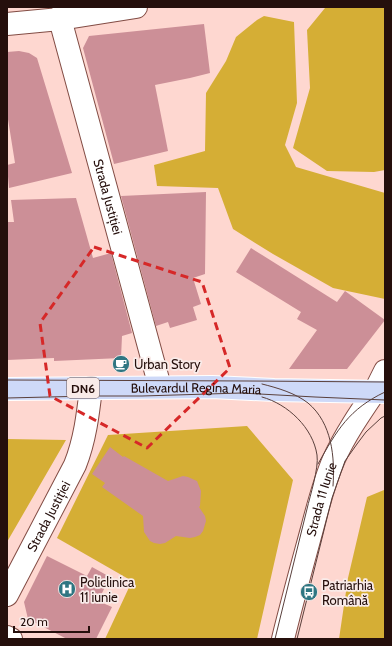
<svg xmlns="http://www.w3.org/2000/svg" width="392" height="646" font-family="Cabin,sans-serif">
  <style>
    .green { fill: #d5ae35 }
    .building { fill: #cc8f97 }
    .lines { fill: none; stroke-linecap: round; stroke-linejoin: round }
    .minor-casing { stroke: #824c44; stroke-width: 24 }
    .tertiary-casing { stroke: #824c44; stroke-width: 24 }
    .primary-casing { stroke: #fff; stroke-width: 24 }
    .minor { stroke: #fff; stroke-width: 22 }
    .tertiary { stroke: #fff; stroke-width: 22 }
    .primary { stroke: #ced9f8; stroke-width: 22 }
    .tram { stroke: #5a403c; stroke-width: 1 }
    .marked { fill: none; stroke: #d62828; stroke-width: 3; stroke-dasharray: 8 5; stroke-linejoin: round }
    .labels { text-anchor: middle; dominant-baseline: central; stroke-width: 3.5; stroke-linejoin: round; paint-order: stroke }
    .shield { fill: #f9ebe9; stroke: #65514e; stroke-width: 1 }
    .shield-label { font-size: 12px; font-weight: bold; fill: #250f0c }
    .street-label { font-size: 13px; fill: #250f0c; stroke: #f9ebe9 }
    .poi-label { font-size: 13px; fill: #250f0c; stroke: #f9ebe9; text-anchor: start }
  </style>
  <rect width="100%" height="100%" fill="#fed7d0"/>
  <path class="green" d="M331,7H385V170L374,172L327,171L293,148L310,88L307,30L325,8Z
    M264,16L294,22L297,103L285,145L296,167L385,193V299L333,288L273,254L233,229L218,188L157,186L154,165L205,151L206,93L226,61L236,37L257,20Z
    M247,426L293,480L257,639H105L132,581L57,538L108,435Z
    M7,439L66,440L7,542Z
    M384,490L385,639H339L348,578L367,497Z"/>
  <path class="building" d="M204,24L210,73L190,78L155,85L168,151L114,164L83,48L89,36Z
    M19,51L29,53L37,58L72,173L9,188L7,165L15,163L7,113V52Z
    M206,192L205,274L193,278L201,304L193,307L197,320L170,328L168,322L156,326L121,196Z
    M76,198L93,258L111,253L132,333L122,336L121,358L54,361V358L7,360V222H14L11,200Z
    M251,248L337,302L345,291L385,320L347,369H289L317,330L297,319L301,312L236,272Z
    M110,447L123,457L124,456L168,481L183,476L188,477L197,481L201,491L200,506L199,507L205,516L206,521L203,531L200,535L195,537L190,538L176,536L165,543L160,544L154,543L150,541L144,532L143,516L102,487L105,483L92,474Z
    M47,556L87,576L92,567L110,577L98,601L112,607L96,639H67L28,619L24,602Z"/>
  <g class="lines">
    <defs>
      <g id="minor">
        <path id="s1" d="M65,7L60,19L160,387"/>
        <path d="M7,24L60,19L136,7"/>
        <path d="M375,391L385,371"/>
        <path id="s2" d="M7,595L75,465C85,440 88,414 91,388"/>
        <path d="M7,637L11,639"/>
      </g>
      <g id="tertiary">
        <path id="s3" d="M283,639C292,602 302,566 312,529C318,506 324,482 334,459C345,435 360,413 375,391"/>
      </g>
      <g id="primary">
        <path id="s4" d="M7,389L212,387L274,390L385,392"/>
      </g>
    </defs>
    <use href="#minor" class="minor-casing"/>
    <use href="#tertiary" class="tertiary-casing"/>
    <use href="#primary" class="primary-casing"/>
    <use href="#minor" class="minor"/>
    <use href="#tertiary" class="tertiary"/>
    <use href="#primary" class="primary"/>
    <path class="tram" d="M7,380L248,381L385,382
      M262,384C278,388 295,393 308,403C332,423 335,457 333,486
      M262,397C288,404 313,428 317,455C319,468 310,496 307,509C296,552 286,596 275,639
      M7,398L90,396H142L241,393L315,397L385,400
      M318,464C337,430 349,409 385,392
      M297,639L332,498L345,461L357,444L366,432L381,418L385,416"/>
  </g>
  <path class="marked" d="M94,247L202,282L230,368L147,448L50,396L40,323Z"/>
  <defs>
    <symbol id="cafe-disc" viewBox="-11 -11 22 22"><circle r="9.5" fill="#2f7682" stroke="#f9ebe9"/><path d="M-5.5-4.5H6V0H3Q3 3.5 0 3.5H-2.5Q-5.5 3.5-5.5 0ZM3-3.2v2h1.7v-2ZM-6 4.5H4V6H-6Z" fill="#fff"/></symbol>
    <symbol id="hospital-disc" viewBox="-11 -11 22 22"><circle r="9.5" fill="#2f7682" stroke="#f9ebe9"/><path d="M-5-5h3v3.5h4V-5h3V5h-3V1.5h-4V5h-3Z" fill="#fff"/></symbol>
    <symbol id="bus-disc" viewBox="-11 -11 22 22"><circle r="9.5" fill="#2f7682" stroke="#f9ebe9"/><path d="M-5-6H5V4H4V6H2V4H-2V6H-4V4H-5ZM-3.5-4V0h7V-4ZM-3.5 1.2v1.5H-2V1.2ZM2 1.2v1.5H3.5V1.2Z" fill="#fff"/></symbol>
  </defs>
  <g fill-rule="evenodd">
    <use href="#cafe-disc" x="111" y="354" width="20" height="20"/>
    <use href="#hospital-disc" x="57" y="579" width="20" height="20"/>
    <use href="#bus-disc" x="299" y="582" width="20" height="20"/>
  </g>
  <g class="labels">
    <rect class="shield" x="67" y="378" width="32" height="20" rx="3"/>
    <g class="shield-label">
      <text x="83" y="388">DN6</text>
    </g>
    <g class="street-label">
      <text stroke="none"><textPath href="#s1" startOffset="197">Strada Justiției</textPath></text>
      <text stroke="none"><textPath href="#s4" startOffset="189">Bulevardul Regina Maria</textPath></text>
      <text stroke="none"><textPath href="#s3" startOffset="145">Strada 11 Iunie</textPath></text>
      <text stroke="none"><textPath href="#s2" startOffset="89">Strada Justiției</textPath></text>
    </g>
    <g class="poi-label">
      <text x="134" y="364">Urban Story</text>
      <text x="80" y="582">Policlinica<tspan x="80" dy="15">11 iunie</tspan></text>
      <text x="322" y="585">Patriarhia<tspan x="322" dy="15">Română</tspan></text>
    </g>
  </g>
  <rect width="392" height="646" fill="none" stroke="#250f0c" stroke-width="16"/>
  <path d="M14 626v6h75v-6" fill="none" stroke="#250f0c" stroke-width="2"/>
  <text x="20" y="626" font-size="12" fill="#250f0c" stroke="#f9ebe9" stroke-width="3" paint-order="stroke">20 m</text>
</svg>
